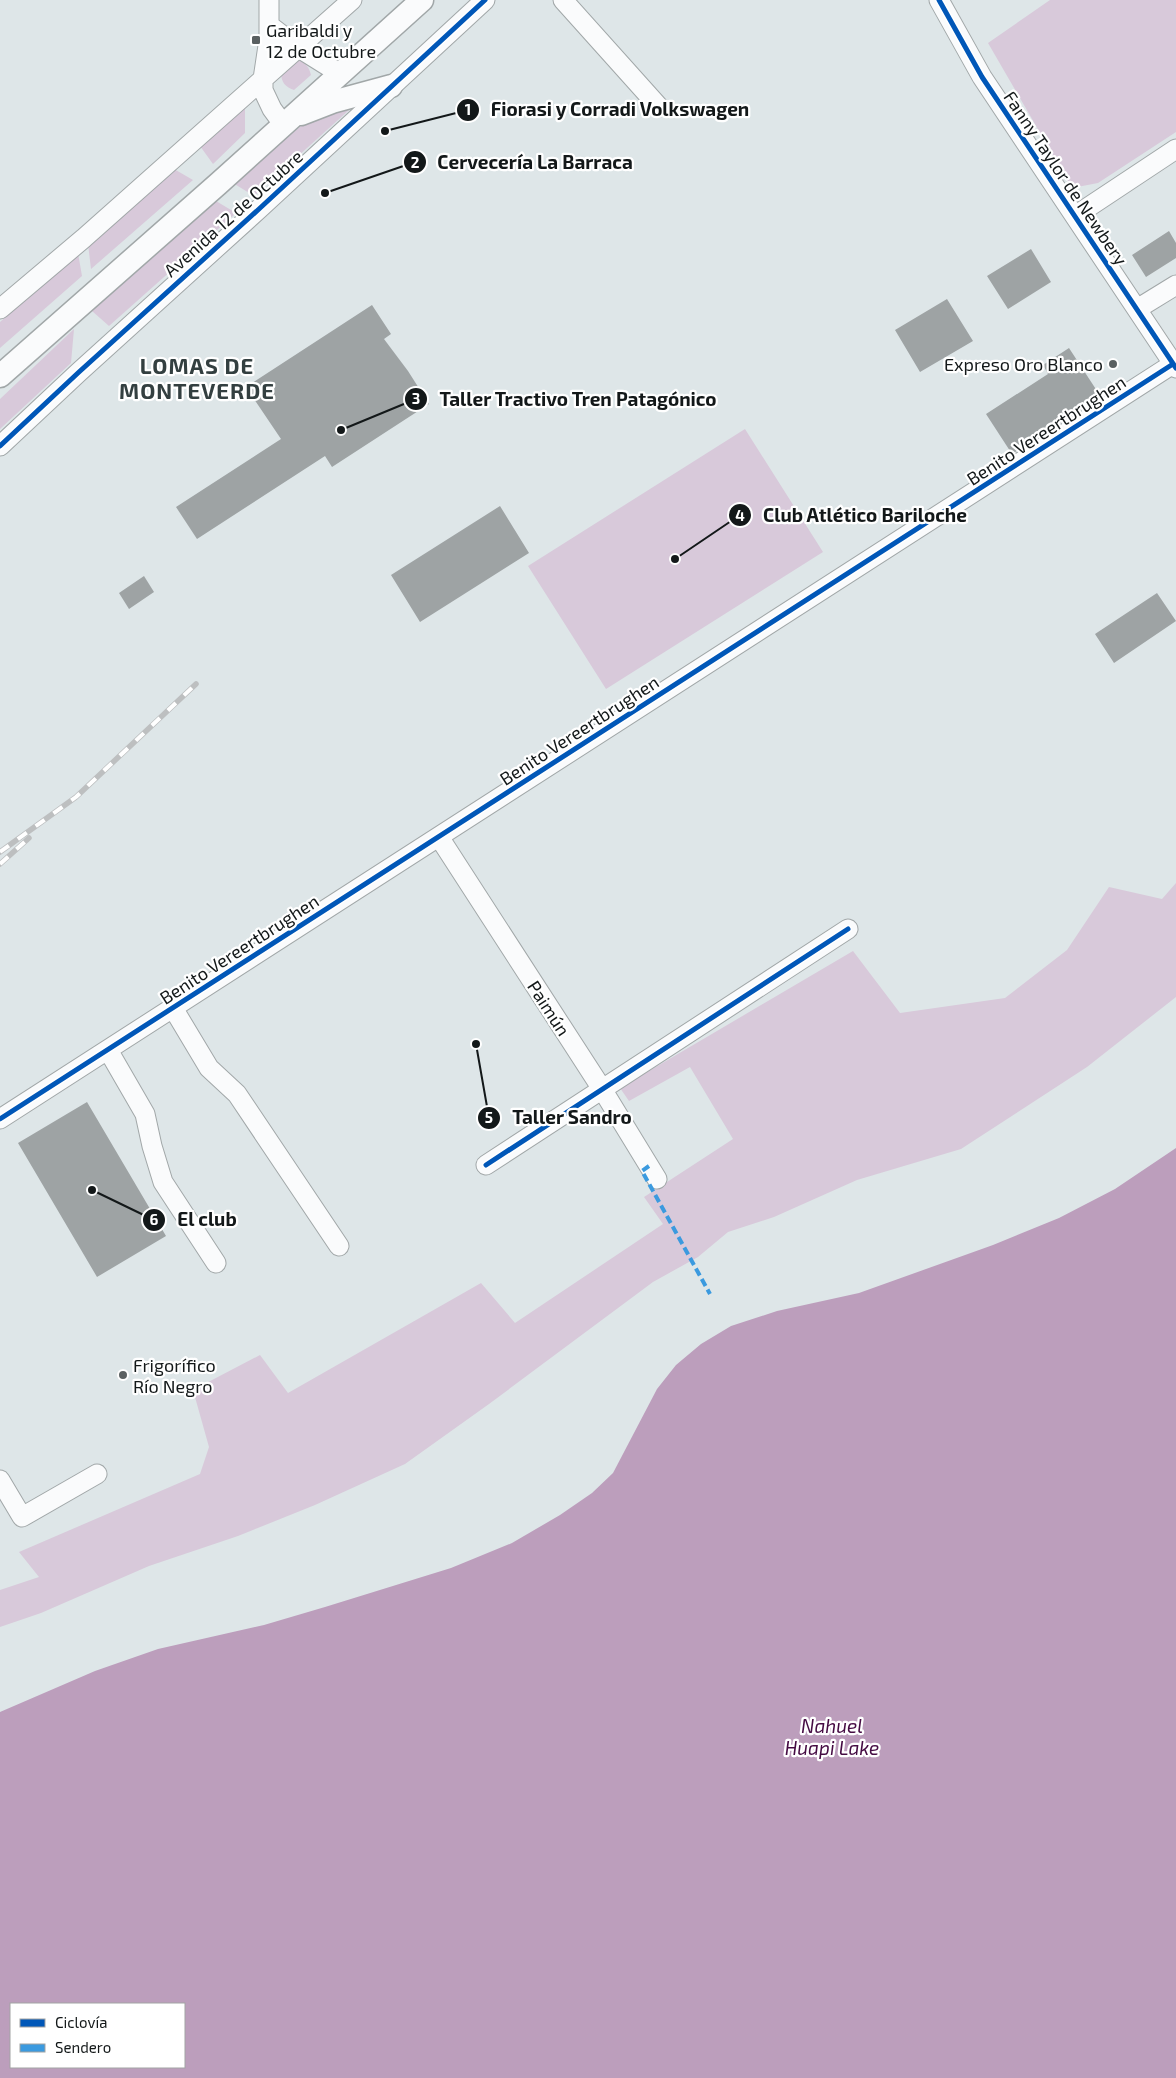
<svg xmlns="http://www.w3.org/2000/svg" width="1176" height="2078" font-family="'Exo 2',sans-serif">
  <style>
    .green { fill: #d8c9da }
    .water { fill: #bc9ebc; fill-rule: evenodd }
    .building { fill: #9ea3a4 }
    .lines { fill: none; stroke-linecap: round; stroke-linejoin: round }
    .minor-casing { stroke: #a1a7a8; stroke-width: 21 }
    .major-casing { stroke: #a1a7a8; stroke-width: 25 }
    .minor { stroke: #fafbfc; stroke-width: 19 }
    .major { stroke: #fafbfc; stroke-width: 22 }
    .rail-casing { stroke: #bdbfc0; stroke-width: 5.5 }
    .rail { stroke: #fff; stroke-width: 4; stroke-dasharray: 11; stroke-linecap: butt }
    .quiet { stroke: #3b9adf; stroke-width: 4; stroke-dasharray: 8 4; stroke-linecap: butt }
    .cycleway-casing { stroke: #fff; stroke-width: 8 }
    .cycleway { stroke: #0057b8; stroke-width: 5 }
    .poi-dot { fill: #5a6061; stroke: #fff; stroke-width: 2 }
    .labels { text-anchor: middle; dominant-baseline: central; stroke-width: 4.5; stroke-linejoin: round; paint-order: stroke }
    .poi-label { font-size: 18px; fill: #131819; stroke: #fff; text-anchor: start }
    .street-label { font-size: 18px; fill: #131819; stroke: #fff }
    .water-label { font-size: 19px; font-style: italic; fill: #450b43; stroke: #fff }
    .district-label { font-size: 22px; font-weight: bold; letter-spacing: 1px; fill: #333f40; stroke: #fff }
    .leader { fill: none; stroke: #131819; stroke-width: 2 }
    .callout-dot { fill: #131819; stroke: #fff; stroke-width: 2 }
    .mark-label { font-size: 15px; text-anchor: middle; font-weight: bold; fill: #fff }
    .callout-label { font-size: 19px; text-anchor: middle; font-weight: bold; fill: #131819; stroke: #fff; stroke-width: 4.5; stroke-linejoin: round; paint-order: stroke }
  </style>
  <rect width="100%" height="100%" fill="#dee6e8"/>
  <path class="green" d="M1050,0H1176V132L1098,183L1072,188L988,43Z
    M295,60C304,61 309,66 311,75L294,90C285,87 281,82 281,72Z
    M359,101L254,196L233,183L308,120Z
    M245,106V133L213,164L200,146Z
    M174,169L193,180L91,269L88,244Z
    M216,201L236,213L109,326L92,311Z
    M78,253L82,276L0,348V322Z
    M74,329L71,363L0,429V399Z
    M745,429L823,552L606,689L528,566Z
    M1176,883V997L1087,1067L961,1149L857,1180L774,1217L728,1232L698,1257L653,1282L489,1404L405,1464L315,1505L238,1536L149,1566L41,1613L0,1627V1590L39,1577L19,1552L200,1474L209,1447L193,1390L260,1355L288,1393L481,1283L515,1323L663,1224L644,1197L733,1139L690,1067L629,1101L620,1088L853,951L900,1013L1005,998L1067,950L1109,887L1162,899Z"/>
  <path class="water" d="M1176,1148V2078H0V1712L95,1671L158,1649L264,1625L325,1607L451,1568L512,1543L560,1515L592,1493L613,1473L657,1389L676,1365L701,1344L731,1326L777,1311L859,1293L993,1245L1059,1218L1115,1189ZM11,2004H184V2067H11Z"/>
  <path class="building" d="M1169,231L1176,243V258L1146,277L1132,255Z
    M1031,249L1051,282L1008,309L987,276Z
    M947,299L973,341L920,372L895,330Z
    M372,305L391,334L384,339L408,371L429,404L332,467L325,456L197,539L176,507L281,439L246,387Z
    M1069,348L1101,397L1012,454L986,414L1048,374L1043,365Z
    M500,506L529,553L420,622L391,575Z
    M144,576L154,592L129,609L119,593Z
    M1157,593L1176,621L1114,663L1095,634Z
    M87,1102L166,1236L97,1277L18,1143Z"/>
  <g class="lines">
    <defs>
      <path id="minor" d="M269,0V39L263,79V90L272,109L283,124
        M563,0L659,107
        M939,0L982,77L1176,368
        M269,25L299,48L339,73
        M1075,216L1176,149
        M0,309L84,238L352,0
        M1137,309L1176,285
        M0,446L79,372L259,209L485,0
        M439,837L602,1089L657,1179
        M173,1008L209,1068L237,1094L339,1246
        M108,1050L145,1114L152,1146L163,1182L216,1263
        M0,1119L1173,364
        M486,1165L848,929
        M0,1480L22,1517L97,1474"/>
      <path id="major" d="M301,114L332,102L391,86
        M0,376L218,184L422,0"/>
    </defs>
    <use href="#minor" class="minor-casing"/>
    <use href="#major" class="major-casing"/>
    <use href="#minor" class="minor"/>
    <use href="#major" class="major"/>
    <defs>
      <path id="rail" d="M0,852L76,797L196,684
        M0,864L29,838"/>
    </defs>
    <use href="#rail" class="rail-casing"/>
    <use href="#rail" class="rail"/>
    <path class="quiet" d="M649,1166L642,1171L710,1294"/>
    <defs>
      <path id="cycleway" d="M939,0L982,77L1176,368
        M0,446L79,372L259,209L485,0
        M0,1119L1173,364
        M486,1165L848,929"/>
    </defs>
    <use href="#cycleway" class="cycleway-casing"/>
    <use href="#cycleway" class="cycleway"/>
  </g>
  <g class="poi-dot">
    <rect x="251" y="35" width="10" height="10" rx="2.5"/>
    <circle cx="1113" cy="364" r="5"/>
    <circle cx="123" cy="1375" r="5"/>
  </g>
  <g class="labels">
    <g class="poi-label">
      <text x="266" y="30">Garibaldi y<tspan x="266" dy="21">12 de Octubre</tspan></text>
      <text x="1103" y="364" text-anchor="end">Expreso Oro Blanco</text>
      <text x="133" y="1365">Frigorífico<tspan x="133" dy="21">Río Negro</tspan></text>
    </g>
    <g class="street-label">
      <text transform="translate(1066 178) rotate(56)">Fanny Taylor de Newbery</text>
      <text transform="translate(233 213) rotate(-42)">Avenida 12 de Octubre</text>
      <text transform="translate(1046 430) rotate(-33)">Benito Vereertbrughen</text>
      <text transform="translate(579 730) rotate(-33)">Benito Vereertbrughen</text>
      <text transform="translate(239 949) rotate(-33)">Benito Vereertbrughen</text>
      <text transform="translate(549 1008) rotate(57)">Paimún</text>
    </g>
    <g class="water-label">
      <text x="832" y="1725">Nahuel<tspan x="832" dy="22">Huapi Lake</tspan></text>
    </g>
    <g class="district-label">
      <text x="197" y="365">LOMAS DE<tspan x="197" dy="25">MONTEVERDE</tspan></text>
    </g>
  </g>
  <path class="leader" d="M385 131L468 110M325 193L415 162M341 430L416 399M675 559L740 515M476 1044L489 1118M92 1190L154 1220"/>
  <g class="callout-dot">
    <circle cx="385" cy="131" r="5"/>
    <circle cx="325" cy="193" r="5"/>
    <circle cx="341" cy="430" r="5"/>
    <circle cx="675" cy="559" r="5"/>
    <circle cx="476" cy="1044" r="5"/>
    <circle cx="92" cy="1190" r="5"/>
    <circle cx="468" cy="110" r="12"/>
    <circle cx="415" cy="162" r="12"/>
    <circle cx="416" cy="399" r="12"/>
    <circle cx="740" cy="515" r="12"/>
    <circle cx="489" cy="1118" r="12"/>
    <circle cx="154" cy="1220" r="12"/>
  </g>
  <g class="mark-label">
    <text x="468" y="115">1</text>
    <text x="415" y="168">2</text>
    <text x="416" y="404">3</text>
    <text x="740" y="521">4</text>
    <text x="489" y="1123">5</text>
    <text x="154" y="1225">6</text>
  </g>
  <g class="callout-label">
    <text x="620" y="116">Fiorasi y Corradi Volkswagen</text>
    <text x="535" y="169">Cervecería La Barraca</text>
    <text x="578" y="406">Taller Tractivo Tren Patagónico</text>
    <text x="865" y="522">Club Atlético Bariloche</text>
    <text x="572" y="1124">Taller Sandro</text>
    <text x="207" y="1226">El club</text>
  </g>
  <rect x="10" y="2003" width="175" height="65" fill="#ffffff" stroke="#a1a3a3"/>
  <rect x="20" y="2019" width="25" height="8" fill="#0057b8" stroke="#a1a3a3"/>
  <text x="55" y="2028" font-size="15" fill="#131819">Ciclovía</text>
  <rect x="20" y="2044" width="25" height="8" fill="#3b9adf" stroke="#a1a3a3"/>
  <text x="55" y="2053" font-size="15" fill="#131819">Sendero</text>
</svg>
